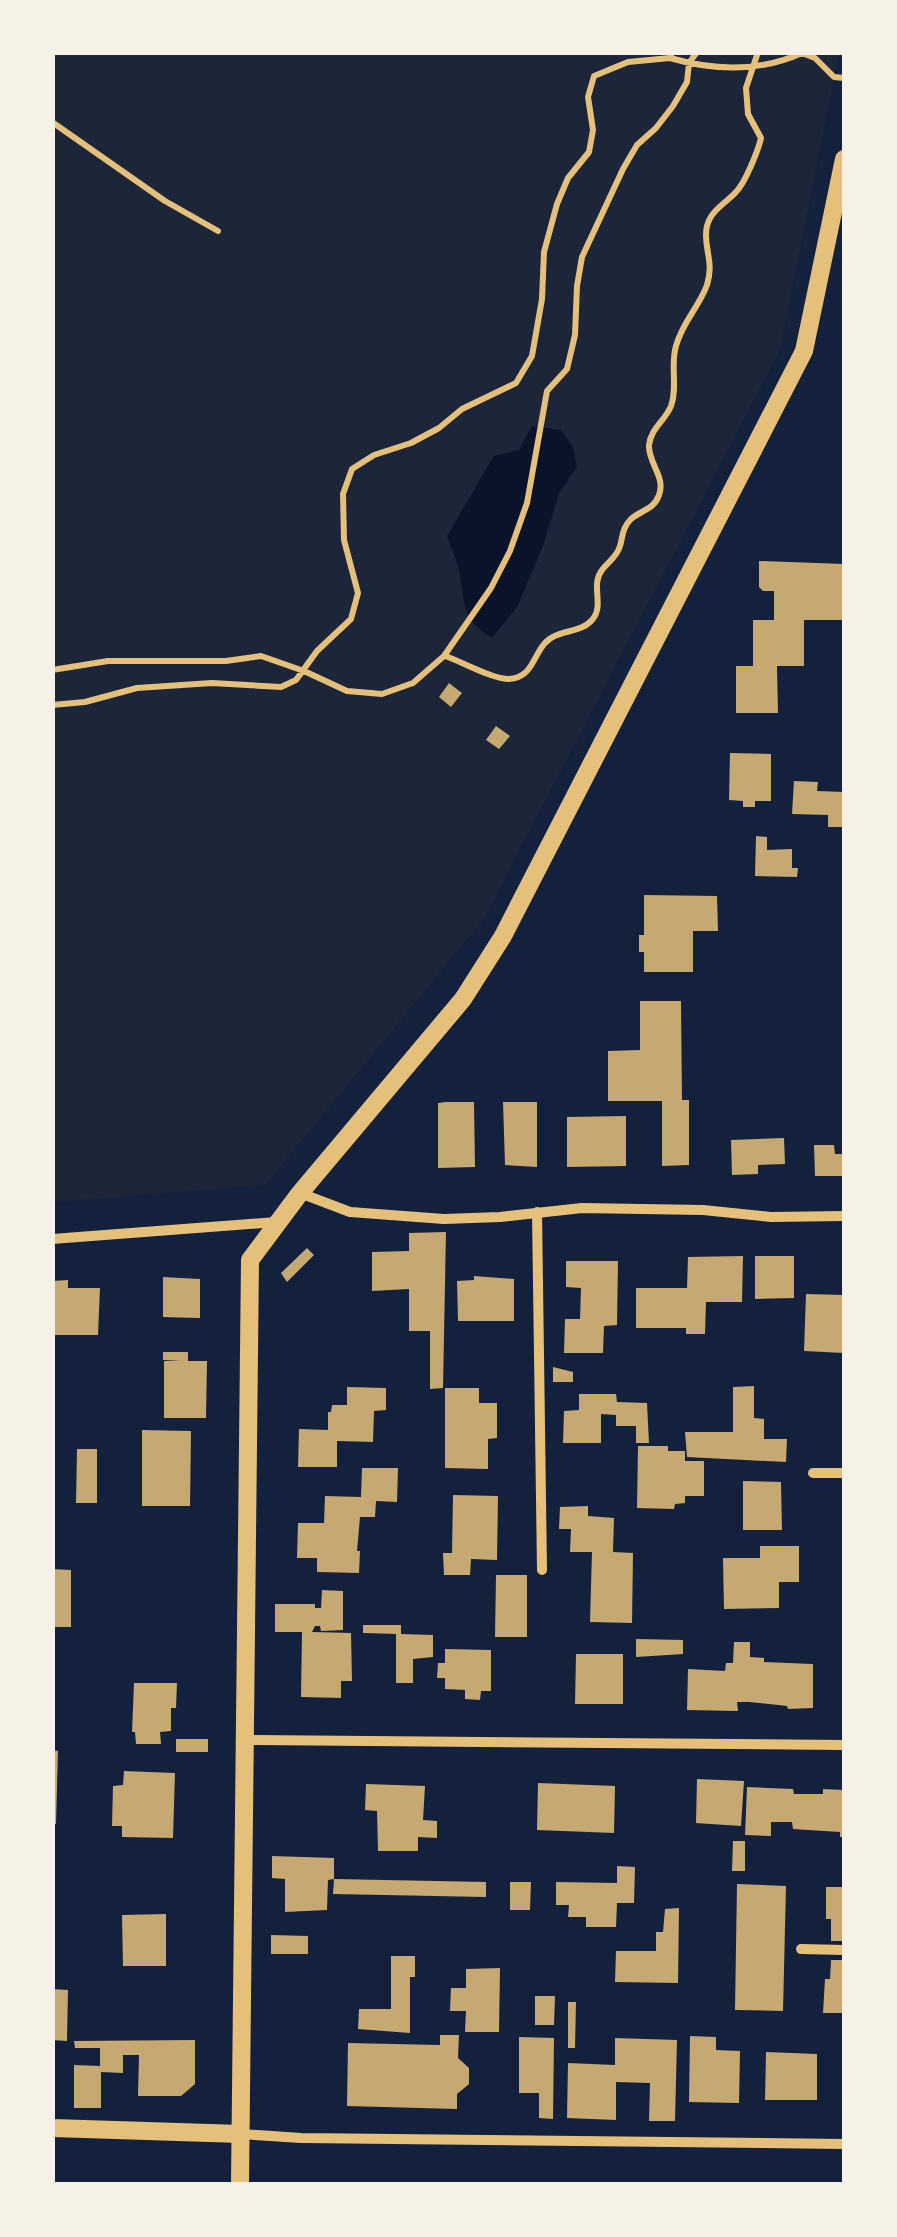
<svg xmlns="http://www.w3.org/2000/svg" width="897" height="2237" font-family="Mulish,sans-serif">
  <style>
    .green { fill: #1d2539 }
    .water { fill: #0b132b }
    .building { fill: #c6a872 }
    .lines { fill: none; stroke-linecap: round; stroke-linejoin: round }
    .path { stroke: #e5c07b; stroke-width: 6 }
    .minor { stroke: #e5c07b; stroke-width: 10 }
    .tertiary { stroke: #e5c07b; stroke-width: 18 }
  </style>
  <rect width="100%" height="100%" fill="#14213d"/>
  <path class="green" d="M52,53H839L780,350L483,920L265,1185L53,1202Z"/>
  <path class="water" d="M532,426L561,430L573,447L577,467L559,493L543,546L517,607L492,638C456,616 467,599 458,567C455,556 451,546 447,536L494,456L519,450Z"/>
  <path class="building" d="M759,561L844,564V620H804V666H777L778,713H736V666H753V620H774V591H763L759,587Z
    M449,683L462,693L451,707L439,697Z
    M496,726L510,736L499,749L486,740Z
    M730,753L771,754V801H755V807H743V801L729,800Z
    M794,781L818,782L817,791L844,792V827H828V815L792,814Z
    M756,836L767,837V850L792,849V868H798L797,877L755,876Z
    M644,895L717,896L718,931H693V972H644V952H639V935H644Z
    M640,1001H681L682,1100H689V1165L662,1166V1101H608V1051L640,1050Z
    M446,1102H474L475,1167L438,1168V1103Z
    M503,1102H537V1167L505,1165Z
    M626,1116V1166L567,1167V1117Z
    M784,1138L785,1164L758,1165V1174L732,1175L731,1140Z
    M814,1145H834L835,1154H844V1176H815Z
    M446,1232L443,1388L430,1389V1331H409V1289L372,1291V1252L409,1251V1233Z
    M307,1248L314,1255L287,1282L281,1273Z
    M743,1256L742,1302H706L705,1334H686V1328H636V1288H687L688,1257Z
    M755,1256H794V1298L755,1299Z
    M566,1261H618L617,1325L604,1326L603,1353H564L565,1319H580L581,1288L566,1287Z
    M474,1276L514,1279V1321H458L457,1281L474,1280Z
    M163,1277L200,1279V1318L163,1317Z
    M68,1280V1288H100L98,1335H52V1281Z
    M806,1294L844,1295V1353L804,1351Z
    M163,1352H188V1361H207L206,1418H164V1361L181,1360H163Z
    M553,1367L573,1372V1382H553Z
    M754,1386V1418L764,1419V1439H787L786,1462L687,1457L685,1432H733V1387Z
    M347,1387L386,1388V1410L374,1411L373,1442L337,1441V1467H298L299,1429L328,1430V1412H331L332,1405H347Z
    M445,1388H479V1403H497V1438L488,1439V1469L445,1468Z
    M579,1394H616L617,1402L647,1403L649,1443H636V1426H616V1415L601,1414V1443H563L564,1411L579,1410Z
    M142,1430L191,1431L190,1506H142Z
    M638,1446H668V1451H685V1461H704V1496H685V1503L675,1504L674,1509L637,1508Z
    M77,1449H97V1503H76Z
    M362,1468H398L397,1502L376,1501L375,1517H360L357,1551H360L359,1573L317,1572V1558H297L298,1523H324L325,1496L361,1497Z
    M743,1481L781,1482L782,1530H743Z
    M453,1495L498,1496L497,1560L471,1559L470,1575H444L443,1553H452Z
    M588,1506V1516L614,1518L613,1552L633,1553L632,1623L590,1622L592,1552H570L571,1529H559L560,1507Z
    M760,1546H799V1582H779V1608L724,1609L723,1558H760Z
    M52,1569L71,1570V1627H52Z
    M496,1575H527V1637H495Z
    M322,1590L343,1591V1630L321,1631L320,1626H315L312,1632L351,1633L352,1681H341V1698L301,1697L302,1632H275V1604H315V1608H321Z
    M363,1625H401V1634L433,1635V1657L413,1659V1683H396V1634L363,1633Z
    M636,1639L683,1640V1654L636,1657Z
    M734,1642H750V1657L764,1658V1662L813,1664V1708L788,1709L787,1706L749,1702H737L738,1711L687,1710L688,1669L725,1671L726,1663H733Z
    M445,1649L491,1650V1691H481L480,1700L465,1699V1690L445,1689V1678H437L438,1663H445Z
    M576,1654H623V1704H575Z
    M134,1683H177L176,1708H171V1731L160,1732L161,1744H136L135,1732H132Z
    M176,1739H208V1752H176Z
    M52,1750L58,1751L56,1824H52Z
    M124,1771L175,1773L173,1838L122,1837V1826H112L113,1786L123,1785Z
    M697,1779L744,1781L741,1826L696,1823Z
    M538,1783L615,1786L614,1833L537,1830Z
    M366,1784L425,1786L423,1820L437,1821V1838L418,1837V1851H378L377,1811L365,1810Z
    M747,1787L793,1789L794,1794H823V1789L844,1790V1837H840V1832L793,1829L792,1822H771V1836L745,1835Z
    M733,1841H745V1871H732Z
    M272,1856L334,1858V1879L328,1880L327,1910L285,1912V1879L272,1878Z
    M617,1866L635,1867L634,1903H617L616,1927H586V1917H568L569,1905H556V1882L617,1883Z
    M334,1879L486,1882V1897L333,1894Z
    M510,1882H531L530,1910H510Z
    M737,1884L786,1886L783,2011L735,2010Z
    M826,1887H844V1941H831V1919H826Z
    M679,1908L678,1983L615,1982L616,1951H656V1932H663L665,1909Z
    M166,1914V1966H123L122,1915Z
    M271,1935L308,1936V1954H271Z
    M391,1956H415V1977H410V2033L358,2029L359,2009H391Z
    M831,1960H844V2013H823L825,1979H830Z
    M500,1968L499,2032H465L466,2011H450L451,1988H466V1969Z
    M52,1989L68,1990L67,2041L52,2040Z
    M535,1996H555L554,2025H535Z
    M568,2002H576L575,2048H568Z
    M440,2035H459L458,2058L469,2068V2084L457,2094V2109L347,2106L348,2043L440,2045Z
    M690,2036L716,2037V2050L740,2051L739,2103L689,2102Z
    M519,2037L554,2038L553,2119L539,2118V2093H519Z
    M615,2038L677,2040L675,2121H649L650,2083L616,2082V2120L567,2118L568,2063L615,2065Z
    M195,2040V2084L181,2096H138L139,2055H123V2073L101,2072V2108H74V2065L100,2066V2048H75L74,2041Z
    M766,2052L817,2054V2100H765Z"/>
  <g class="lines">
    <path class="path" d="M670,58C715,71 760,72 802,53L815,58L834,77L844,78
      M52,122L165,201L218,231
      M445,656C463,662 492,679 509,679C532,678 533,656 545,643C557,629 580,634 592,620C605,606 590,585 602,570C608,562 617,557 620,546C623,536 622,528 631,519C641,510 654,510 659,495C666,477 648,463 649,445C651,428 665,421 671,406C678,387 670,365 676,346C682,323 699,307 707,285C715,260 702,246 707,226C711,210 726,203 736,192C745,183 758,151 761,138L748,114L746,88L758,52
      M52,670L108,661H226L261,656L304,671L347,691L382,694L413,683L444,656L491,588L510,551L527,503L547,391L567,369L575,335L577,286L582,257L623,169L637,145L656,128L673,106L687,82L689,63L697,52
      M52,705L85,702L137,688L212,683L281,687L296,680L317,651L351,619L358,593L344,540L343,494L352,469L374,455L411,443L439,428L462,409L516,383L532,356L542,299L544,252L557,204L568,178L589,152L593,130L588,97L594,76L628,62L670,58L672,52"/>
    <path class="minor" d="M300,1193L350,1212L444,1219L500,1217L582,1208L703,1210L771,1217L844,1216
      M537,1212L542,1570
      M52,1239L277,1222
      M813,1473H844
      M244,1740L844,1745
      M801,1949L844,1950
      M241,2134L301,2138L844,2144"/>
    <path class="tertiary" d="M52,2128L241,2134
      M240,2184L250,1260L300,1193L463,999L503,936L804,351L844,159"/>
  </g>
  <rect width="897" height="2237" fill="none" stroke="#f6f1e7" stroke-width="110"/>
</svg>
